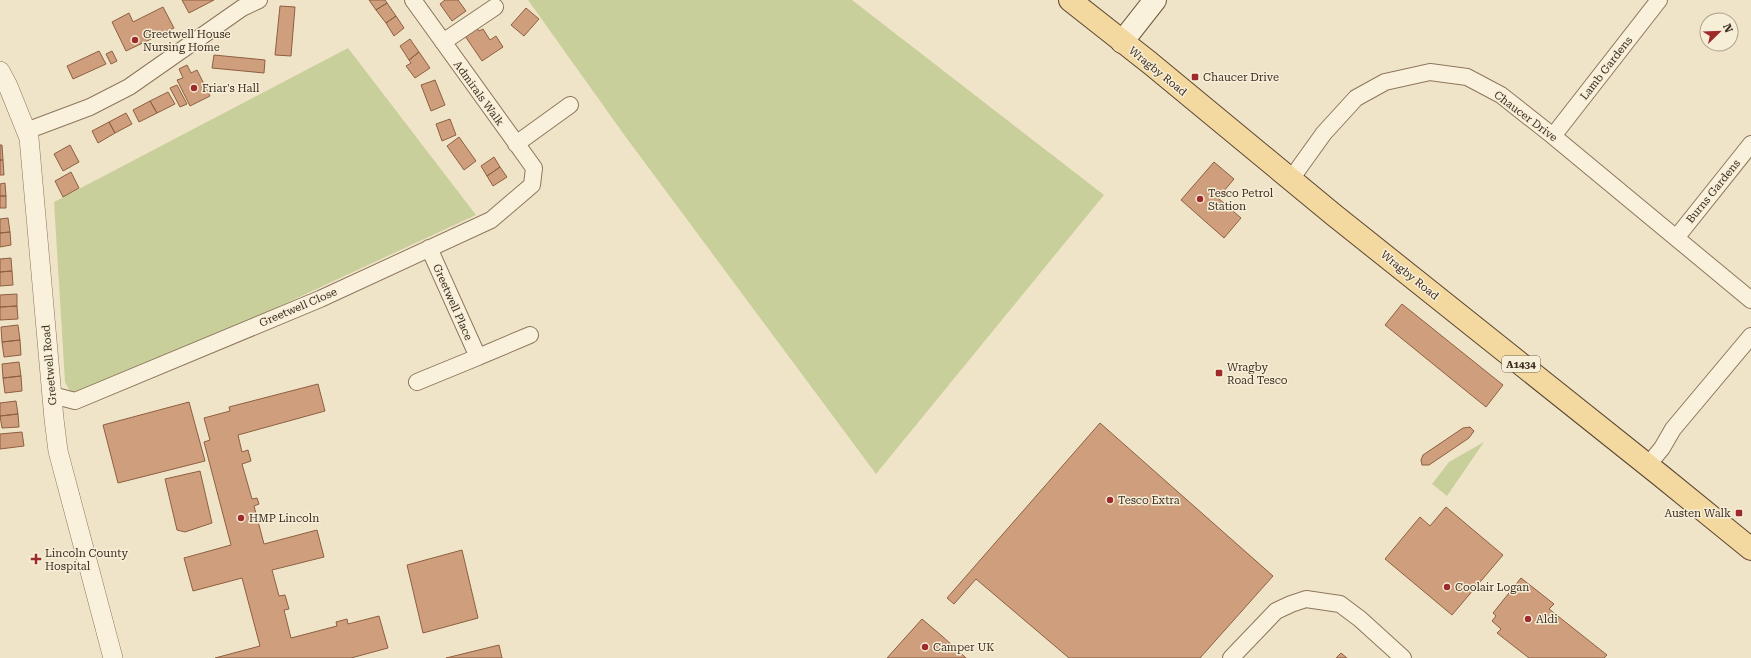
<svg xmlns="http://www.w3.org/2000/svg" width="1751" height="658" viewBox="0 0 1751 658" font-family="'Roboto Serif',serif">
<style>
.green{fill:#c9cf9b}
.building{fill:#cf9f7d;stroke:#8d5f41}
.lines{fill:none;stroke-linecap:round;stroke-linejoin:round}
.minor-casing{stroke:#8d765c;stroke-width:18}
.tertiary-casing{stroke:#8d765c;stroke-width:20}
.secondary-casing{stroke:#6f573f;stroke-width:24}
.primary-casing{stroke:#5b4430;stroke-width:24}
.minor{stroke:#faf1dc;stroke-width:16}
.tertiary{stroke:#faf1dc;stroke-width:19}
.secondary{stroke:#faf1dc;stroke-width:22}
.primary{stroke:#f3d9a0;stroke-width:22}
.poi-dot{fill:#9e2a2b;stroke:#f7eed8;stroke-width:1.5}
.labels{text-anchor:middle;stroke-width:3;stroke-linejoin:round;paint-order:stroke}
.shield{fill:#f7eed8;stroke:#756857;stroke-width:1}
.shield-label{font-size:10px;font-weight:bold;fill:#3d2e20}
.poi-label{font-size:11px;fill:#3d2e20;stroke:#f7eed8;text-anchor:start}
.street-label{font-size:11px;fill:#3d2e20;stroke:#f7eed8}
</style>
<rect width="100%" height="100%" fill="#f0e4c8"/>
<path class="green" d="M 528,0 L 852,0 L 1104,195 L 876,474 L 625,136 Z
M 348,48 L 476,215 L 75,401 L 65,382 L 54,202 Z
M 1484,442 L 1447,496 L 1432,484 L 1449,462 Z"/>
<path class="building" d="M 182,0 L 214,0 L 189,13 Z
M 369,0 L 385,0 L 387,3 L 376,10 Z
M 445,0 L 458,0 L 466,11 L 452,21 L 440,4 Z
M 387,3 L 396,16 L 386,23 L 376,10 Z
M 280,6 L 295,7 L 291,56 L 275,55 Z
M 163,7 L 174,28 L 126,51 L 112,22 L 129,13 L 133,22 Z
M 526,8 L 539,19 L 524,36 L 511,25 Z
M 396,16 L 404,28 L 394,36 L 386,23 Z
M 475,25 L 479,31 L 483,29 L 490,40 L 496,36 L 503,47 L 482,61 L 463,33 Z
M 410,39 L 419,52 L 409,60 L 400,46 Z
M 99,51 L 106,64 L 73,79 L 67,66 Z
M 112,51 L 117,61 L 111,64 L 106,54 Z
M 419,52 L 430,68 L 415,78 L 406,66 L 411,63 L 409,60 Z
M 214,55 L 265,60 L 264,73 L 212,68 Z
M 187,65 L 191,73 L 197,70 L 210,96 L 190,106 L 177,80 L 183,78 L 179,69 Z
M 435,80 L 445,105 L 431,111 L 421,85 Z
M 177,85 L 187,104 L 180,107 L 170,88 Z
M 168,92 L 175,104 L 157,113 L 150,101 Z
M 150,101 L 157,113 L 139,122 L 133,110 Z
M 126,113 L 132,124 L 115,133 L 109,122 Z
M 450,119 L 456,135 L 442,141 L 436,124 Z
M 109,122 L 115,133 L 98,143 L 92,131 Z
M 459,137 L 476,161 L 464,170 L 447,146 Z
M 0,145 L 2,145 L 3,160 L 0,160 Z
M 70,145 L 79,162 L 63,171 L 54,154 Z
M 494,157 L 500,167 L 487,176 L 481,166 Z
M 0,160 L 3,160 L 4,175 L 0,175 Z
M 1214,162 L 1234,179 L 1218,198 L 1241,218 L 1224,238 L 1181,200 Z
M 500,167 L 507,177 L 493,186 L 487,176 Z
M 71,172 L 79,188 L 63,197 L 55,181 Z
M 5,183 L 6,196 L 0,196 L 0,184 Z
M 0,196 L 6,196 L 6,208 L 0,208 Z
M 8,218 L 10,232 L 0,233 L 0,219 Z
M 10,232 L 11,245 L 0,247 L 0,233 Z
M 11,258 L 12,271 L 0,272 L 0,259 Z
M 12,271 L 13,285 L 0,286 L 0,272 Z
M 17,294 L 17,306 L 0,307 L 0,295 Z
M 1402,304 L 1503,385 L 1486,407 L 1385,325 Z
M 17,306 L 18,319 L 0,320 L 0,307 Z
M 18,325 L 20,340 L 2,342 L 1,327 Z
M 20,340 L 21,355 L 4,357 L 2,342 Z
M 19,362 L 21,376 L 3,378 L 2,364 Z
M 21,376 L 22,391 L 5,393 L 3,378 Z
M 318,384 L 325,411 L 238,435 L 242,452 L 248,450 L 251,461 L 242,464 L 252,499 L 257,498 L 259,504 L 254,506 L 264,544 L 317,530 L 324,557 L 272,570 L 279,596 L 285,595 L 289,609 L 284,610 L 291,638 L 337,626 L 336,622 L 347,619 L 348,624 L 379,616 L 388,648 L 351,658 L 215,658 L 260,646 L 242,578 L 193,591 L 184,558 L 231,545 L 204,442 L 210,440 L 204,418 L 230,411 L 229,407 Z
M 16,401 L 18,414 L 0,416 L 0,403 Z
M 189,402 L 205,461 L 118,483 L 103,425 Z
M 18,414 L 19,427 L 2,428 L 0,416 Z
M 1100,423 L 1273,576 L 1200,658 L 1069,658 L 976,579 L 954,604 L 947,598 Z
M 1470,427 L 1474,431 L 1469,438 L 1429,465 L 1422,465 L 1421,460 L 1423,455 L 1463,428 Z
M 22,432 L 24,446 L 0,449 L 0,434 Z
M 200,471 L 212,523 L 185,532 L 177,530 L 165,479 Z
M 1446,507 L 1503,555 L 1452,615 L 1385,559 L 1420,517 L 1430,526 Z
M 462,550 L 478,618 L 423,633 L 407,565 Z
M 1521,578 L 1554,604 L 1549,609 L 1607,655 L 1604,658 L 1529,658 L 1497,633 L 1501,629 L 1492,621 L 1496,616 L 1493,613 Z
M 922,619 L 942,636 L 966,658 L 887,658 Z
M 499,645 L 502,658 L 446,658 Z
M 1341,653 L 1347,658 L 1336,658 Z"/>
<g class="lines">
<g class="minor-casing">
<path id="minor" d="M 443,42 L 495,7
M 26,131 L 90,107 L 129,87 L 242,8 L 259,0
M 1553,136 L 1659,0
M 516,144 L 570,105
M 1291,179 L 1324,133 L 1356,98 L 1385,82 L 1430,72 L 1467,77 L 1501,95 L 1553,136 L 1751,300
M 1676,238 L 1751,144
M 429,248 L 478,357 L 530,335
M 417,382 L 478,357
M 52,395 L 75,401 L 320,299 L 491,220 L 532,185 L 534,168 L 413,0
M 1648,465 L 1662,448 L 1673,429 L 1751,336
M 1231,658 L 1276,611 L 1291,604 L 1306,599 L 1340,604 L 1360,619 L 1403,658"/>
</g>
<g class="tertiary-casing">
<path id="tertiary" d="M 0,71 L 8,86 L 29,138 L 54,419 L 58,451 L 113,658"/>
</g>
<g class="secondary-casing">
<path id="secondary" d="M 1122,42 L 1155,0"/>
</g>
<g class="primary-casing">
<path id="primary" d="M 1070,0 L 1150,63 L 1334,215 L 1660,475 L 1751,549"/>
</g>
<use href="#minor" class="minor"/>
<use href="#tertiary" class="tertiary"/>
<use href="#secondary" class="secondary"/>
<use href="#primary" class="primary"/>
</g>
<g class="poi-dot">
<circle cx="135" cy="40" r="4"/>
<rect x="1191" y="73" width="8" height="8" rx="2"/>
<circle cx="194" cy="88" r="4"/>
<circle cx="1200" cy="199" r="4"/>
<rect x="1215" y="369" width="8" height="8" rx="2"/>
<circle cx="1110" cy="500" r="4"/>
<rect x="1735" y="509" width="8" height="8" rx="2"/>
<circle cx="241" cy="518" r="4"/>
<path d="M34 553h4v4h4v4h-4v4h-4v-4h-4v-4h4z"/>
<circle cx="1447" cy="587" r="4"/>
<circle cx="1528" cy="619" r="4"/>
<circle cx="925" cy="647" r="4"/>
</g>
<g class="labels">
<rect class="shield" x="1502" y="356" width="38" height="16" rx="3"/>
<g class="shield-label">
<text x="1521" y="368">A1434</text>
</g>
<g class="poi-label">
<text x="143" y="38">Greetwell House<tspan x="143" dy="13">Nursing Home</tspan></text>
<text x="1203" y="81">Chaucer Drive</text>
<text x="202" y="92">Friar's Hall</text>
<text x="1208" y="197">Tesco Petrol<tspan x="1208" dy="13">Station</tspan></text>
<text x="1227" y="371">Wragby<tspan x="1227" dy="13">Road Tesco</tspan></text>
<text x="1118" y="504">Tesco Extra</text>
<text x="1731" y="517" text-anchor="end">Austen Walk</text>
<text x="249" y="522">HMP Lincoln</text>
<text x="45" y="557">Lincoln County<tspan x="45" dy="13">Hospital</tspan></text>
<text x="1455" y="591">Coolair Logan</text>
<text x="1536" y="623">Aldi</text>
<text x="933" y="651">Camper UK</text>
</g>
<g class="street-label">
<text transform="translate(1606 68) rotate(-52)" y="4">Lamb Gardens</text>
<text transform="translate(1158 71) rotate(39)" y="4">Wragby Road</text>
<text transform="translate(479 93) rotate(54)" y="4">Admirals Walk</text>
<text transform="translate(1526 116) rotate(37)" y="4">Chaucer Drive</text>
<text transform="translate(1713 191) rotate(-51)" y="4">Burns Gardens</text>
<text transform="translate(1410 275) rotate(39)" y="4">Wragby Road</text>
<text transform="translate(453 302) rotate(66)" y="4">Greetwell Place</text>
<text transform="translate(298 307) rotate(-23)" y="4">Greetwell Close</text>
<text transform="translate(49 365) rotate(-95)" y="4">Greetwell Road</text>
</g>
</g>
<g transform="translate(1719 32) rotate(67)"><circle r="19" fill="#f7eed8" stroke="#ada18e"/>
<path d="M0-3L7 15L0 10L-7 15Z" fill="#9e2a2b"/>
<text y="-6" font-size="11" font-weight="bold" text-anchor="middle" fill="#3d2e20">N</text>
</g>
</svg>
